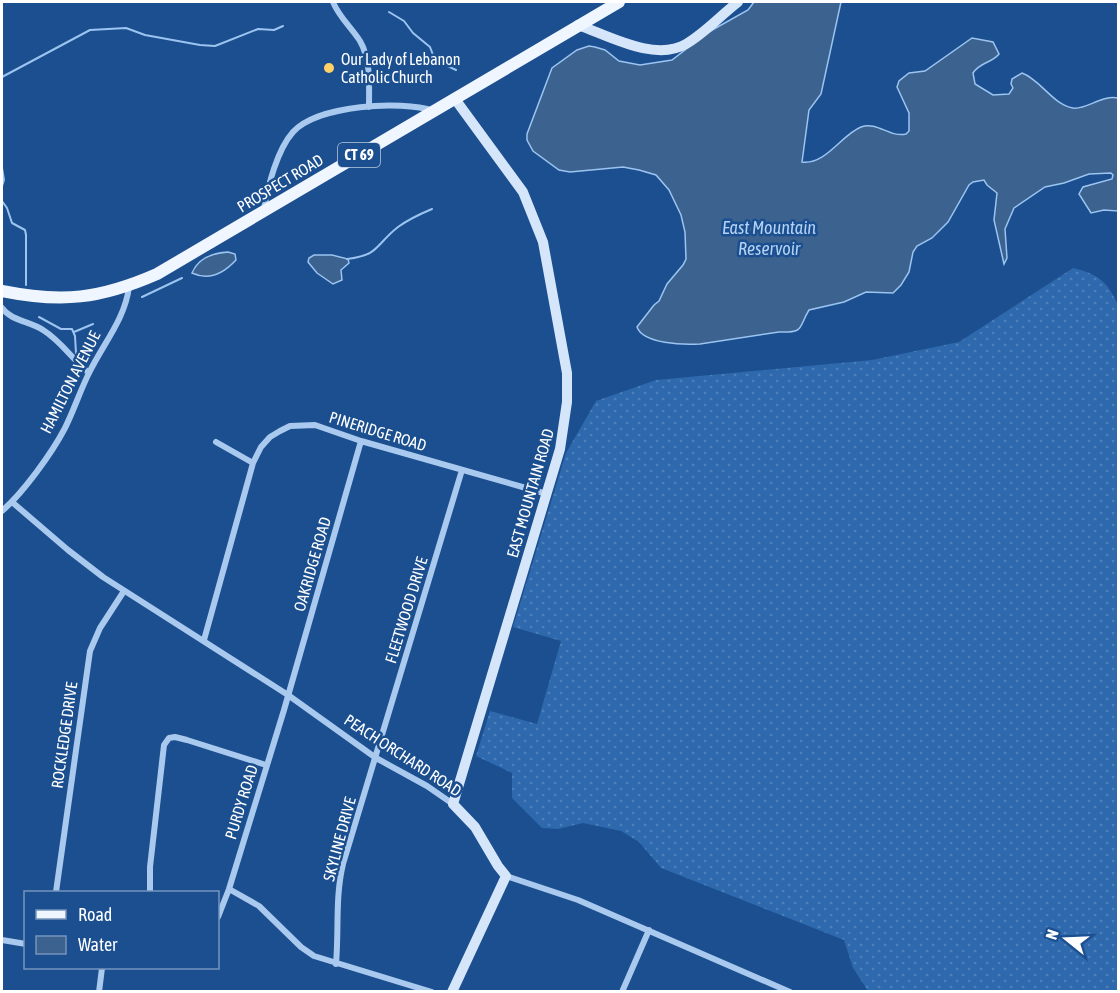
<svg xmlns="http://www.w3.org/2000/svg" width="1120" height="993" viewBox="0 0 1120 993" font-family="'Asap Condensed',sans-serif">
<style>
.grass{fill:url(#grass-dots)}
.water{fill:#3c6290;stroke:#9cc4f0;stroke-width:1.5}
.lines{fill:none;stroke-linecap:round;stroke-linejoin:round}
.stream{stroke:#9cc4f0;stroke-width:2}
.street{stroke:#a9c9ee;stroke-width:6}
.secondary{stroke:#d6e6fa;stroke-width:10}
.primary{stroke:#f0f6ff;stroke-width:12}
.poi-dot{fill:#ffd166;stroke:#1b4f8f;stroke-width:2}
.labels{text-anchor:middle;stroke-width:5;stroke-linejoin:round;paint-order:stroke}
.shield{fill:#1b4f8f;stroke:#bbcadd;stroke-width:1.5}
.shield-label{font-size:15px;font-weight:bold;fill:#fff}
.poi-label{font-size:16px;fill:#fff;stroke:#1b4f8f;text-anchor:start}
.street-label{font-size:16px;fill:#fff;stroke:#1b4f8f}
.water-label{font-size:18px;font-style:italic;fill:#b5d3f5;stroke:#1b4f8f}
</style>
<defs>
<pattern id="grass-dots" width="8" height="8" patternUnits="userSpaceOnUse" patternTransform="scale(1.5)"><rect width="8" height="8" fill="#2e69ad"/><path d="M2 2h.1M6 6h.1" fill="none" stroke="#4d80b9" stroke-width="1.8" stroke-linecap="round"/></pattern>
</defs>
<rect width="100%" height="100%" fill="#1b4f8f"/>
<path class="grass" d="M 1073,268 C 1098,274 1108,282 1118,305 L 1118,991 L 868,991 L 853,968 L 844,940 L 661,868 L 639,842 L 621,831 L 583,823 L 558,829 L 542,828 L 512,798 L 512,773 L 476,756 L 490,711 L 537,724 L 561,641 L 513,627 L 566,453 L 596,401 L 656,380 L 872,360 L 959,342 Z"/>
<path class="water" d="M 754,2 L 841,2 L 821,94 L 809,110 L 802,162 C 826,165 841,135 861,127 C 877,121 890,138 906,134 L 909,131 L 909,113 L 897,87 L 899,81 L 909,73 L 925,71 L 972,38 L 993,42 L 999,54 C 992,63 980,62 973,73 L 975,84 L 993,95 L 1009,94 L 1013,88 L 1011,84 L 1012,79 L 1022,73 C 1041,80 1052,104 1073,108 C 1086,110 1101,95 1118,98 L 1118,211 L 1104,210 L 1091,213 L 1079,194 L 1083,187 L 1112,179 L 1113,175 L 1111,173 L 1089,174 L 1064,183 L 1045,187 L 1014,208 L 1005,229 L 1007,258 L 1004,264 L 994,220 L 997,193 L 987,185 L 984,180 L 973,182 L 969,185 L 948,222 L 932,238 L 917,246 L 913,252 L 909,272 L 901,285 L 893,293 L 866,292 L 844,302 L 809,310 C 798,328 805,333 779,332 L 700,344 C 684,345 643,344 637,327 L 654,305 L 659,301 L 667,284 L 683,265 L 686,259 L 685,232 L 681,215 L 669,190 L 656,175 L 639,170 L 623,167 L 570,172 L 559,170 L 533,151 L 527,140 L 527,134 L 552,68 L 577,50 L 589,46 L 595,47 L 605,50 L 619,61 L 640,65 L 672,60 L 707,33 L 748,10 Z
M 228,252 L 235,254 L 236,260 C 224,273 209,281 192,273 C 198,258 213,253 228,252 Z
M 314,255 L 332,255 L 348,259 L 349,263 L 341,270 L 342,280 L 333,284 L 317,273 L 308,262 L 309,258 Z"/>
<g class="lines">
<path class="stream" d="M 389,12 L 404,21 L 413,33 L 430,47 L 435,60 L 456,70
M 2,77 L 90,30 L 126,28 L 145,35 L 200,45 L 215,46 L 258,29 L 274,30 L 283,26
M 2,142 L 2,145
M 2,168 L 4,180 L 2,186
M 2,201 L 7,208 L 12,223 L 25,230 L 26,235 L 26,285
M 347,259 C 380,255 375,245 398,227 C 409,219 420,214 432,209
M 142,297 L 182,278
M 39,317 L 61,329 L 72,329 L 75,336 L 76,353
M 74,332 L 93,324"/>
<path class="street" d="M 333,2 C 339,17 351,27 360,41 C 371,60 369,85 369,107
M 264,209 C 268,186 277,150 293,132 C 318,105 400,100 434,111
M 2,308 C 11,321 30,321 43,330 C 61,341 73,360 89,373
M 216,442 L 253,463
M 12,502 L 68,550 L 103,577 L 288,695 L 376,758 L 427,786 L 453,804
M 2,511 C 23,493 52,453 65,428 C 74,410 80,391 89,373 C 103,344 125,319 129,287
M 204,640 L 253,463 L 261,447 L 270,437 L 280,431 L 290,426 L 315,425 L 361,441 L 547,494
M 506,876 L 578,900 L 790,992
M 229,889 L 259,906 L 301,947 L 314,956 L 432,992
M 56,892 L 90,651 L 100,628 L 124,591
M 150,892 L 150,867 L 164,745 L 169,738 L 175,737 L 187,740 L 266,765
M 218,917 L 229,889 L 284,710 L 361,441
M 2,940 L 26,944
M 336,964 C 339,930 335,897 343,864 L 462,470
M 99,992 L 102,968
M 622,992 L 649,930"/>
<path class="secondary" d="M 578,25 C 609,36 655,62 686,44 C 705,33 721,15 738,2
M 452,992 L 506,876 L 498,866 L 475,827 L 453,804 L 560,449 L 567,402 L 567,373 L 543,242 L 523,192 L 455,99"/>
<path class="primary" d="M 2,291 C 62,303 100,299 157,274 L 619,2"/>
</g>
<circle class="poi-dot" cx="329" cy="68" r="6"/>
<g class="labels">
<rect class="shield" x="338" y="143" width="42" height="24" rx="4.5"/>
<g class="shield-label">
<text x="359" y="160">CT 69</text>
</g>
<g class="poi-label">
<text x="341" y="65">Our Lady of Lebanon<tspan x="341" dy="18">Catholic Church</tspan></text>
</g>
<g class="street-label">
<text transform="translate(280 183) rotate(-31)" y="6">PROSPECT ROAD</text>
<text transform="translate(70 382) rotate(-63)" y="6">HAMILTON AVENUE</text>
<text transform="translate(378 431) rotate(17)" y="6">PINERIDGE ROAD</text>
<text transform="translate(530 493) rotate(-74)" y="6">EAST MOUNTAIN ROAD</text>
<text transform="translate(312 564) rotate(-74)" y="6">OAKRIDGE ROAD</text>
<text transform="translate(406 610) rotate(-73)" y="6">FLEETWOOD DRIVE</text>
<text transform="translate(64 735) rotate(-82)" y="6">ROCKLEDGE DRIVE</text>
<text transform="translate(403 755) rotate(33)" y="6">PEACH ORCHARD ROAD</text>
<text transform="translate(241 802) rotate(-73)" y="6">PURDY ROAD</text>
<text transform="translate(339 839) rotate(-75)" y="6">SKYLINE DRIVE</text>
</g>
<g class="water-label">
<text x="769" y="234">East Mountain<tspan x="769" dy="21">Reservoir</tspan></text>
</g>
</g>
<rect width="1120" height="993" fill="none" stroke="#ffffff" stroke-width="6"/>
<rect x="24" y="891" width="195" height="78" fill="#1b4f8f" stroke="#7695bc" stroke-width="1.5"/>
<rect x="36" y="910" width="30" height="9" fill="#f0f6ff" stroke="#7695bc" stroke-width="1.5"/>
<text x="78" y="921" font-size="18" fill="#ffffff">Road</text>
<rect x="36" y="936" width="30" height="18" fill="#3c6290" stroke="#7695bc" stroke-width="1.5"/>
<text x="78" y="951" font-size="18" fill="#ffffff">Water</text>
<g transform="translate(1066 939) rotate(288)" stroke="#1b4f8f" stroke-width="4.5" paint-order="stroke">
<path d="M0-4.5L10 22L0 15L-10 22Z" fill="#ffffff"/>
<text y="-9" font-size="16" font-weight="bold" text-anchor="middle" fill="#ffffff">N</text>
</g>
</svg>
